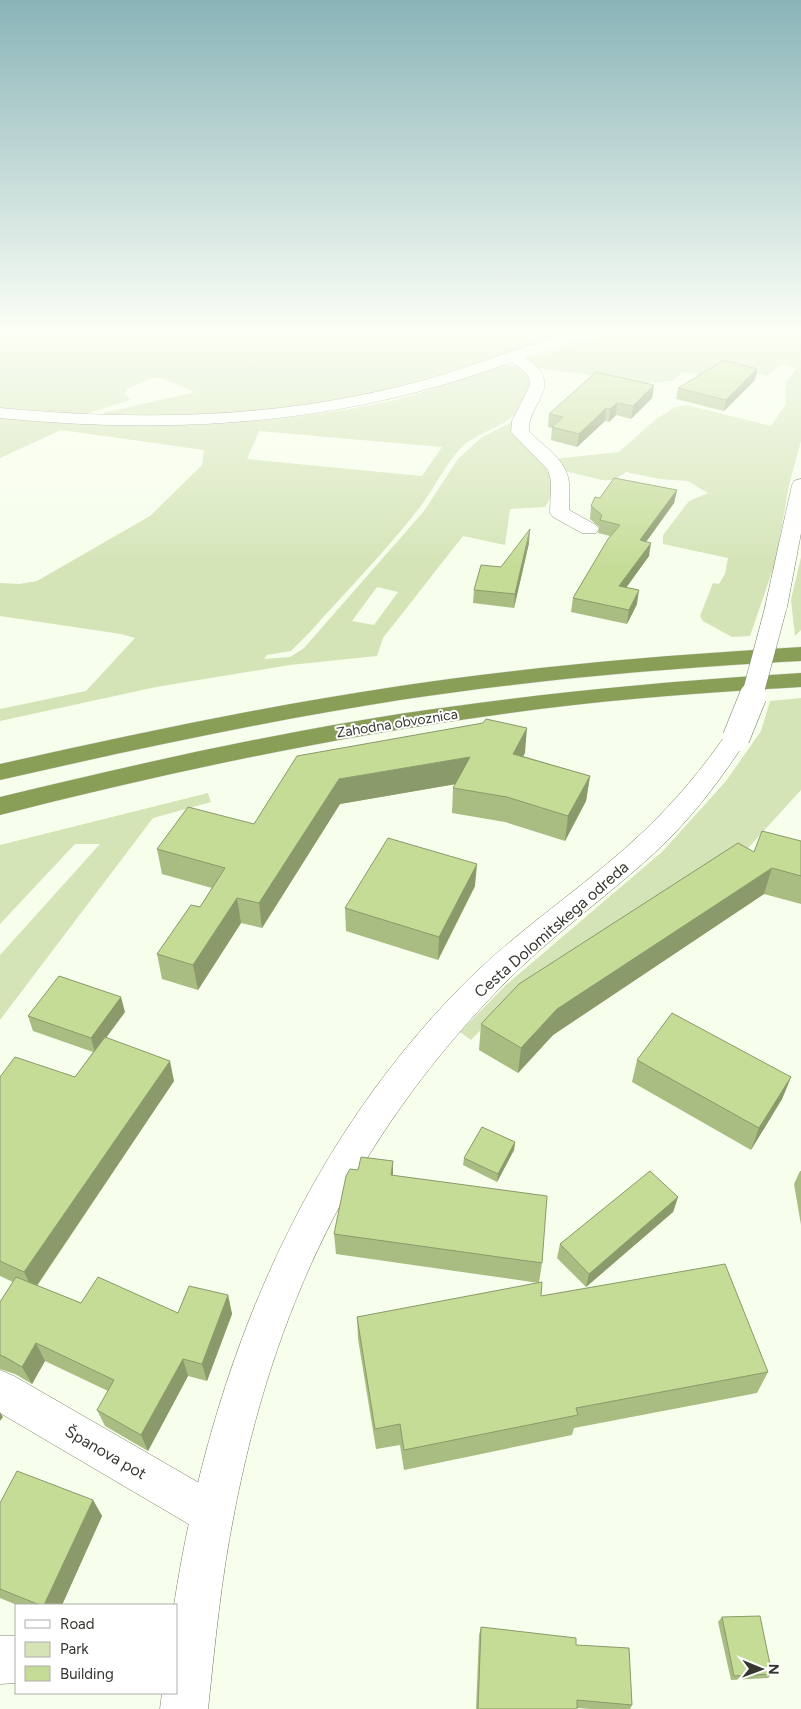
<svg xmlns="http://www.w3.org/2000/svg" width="801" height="1709" viewBox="0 0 801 1709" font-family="Figtree,sans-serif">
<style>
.green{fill:#d4e4b6;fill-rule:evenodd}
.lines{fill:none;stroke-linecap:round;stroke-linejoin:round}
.minor-casing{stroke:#79806a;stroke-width:1}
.tertiary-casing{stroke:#79806a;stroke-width:1}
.motorway-casing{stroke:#e3e3e2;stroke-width:1}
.minor{fill:#fff;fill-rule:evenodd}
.tertiary{fill:#fff;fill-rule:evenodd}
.motorway{fill:#899f58;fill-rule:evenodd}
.tertiary-bridge-far1-casing{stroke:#79806a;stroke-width:22;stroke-linecap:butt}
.tertiary-bridge-casing{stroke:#79806a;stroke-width:28;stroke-linecap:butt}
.tertiary-bridge-far1{stroke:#fff;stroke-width:21}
.tertiary-bridge{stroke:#fff;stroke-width:27}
.wall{fill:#a9bd82}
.shaded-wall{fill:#8a9a6a}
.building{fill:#c5dc97;stroke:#8a9a6a}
.labels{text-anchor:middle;stroke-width:4;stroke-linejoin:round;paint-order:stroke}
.street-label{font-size:14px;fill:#35382f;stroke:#fff}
.near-street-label{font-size:16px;fill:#35382f;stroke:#fff}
</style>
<rect width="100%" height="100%" fill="#f7feeb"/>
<path class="green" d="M 0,330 L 581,330 C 495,356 412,387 323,403 C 250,416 175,415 101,417 L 103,413 L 195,392 L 161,378 L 151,378 L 127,389 L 125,394 L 130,400 L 79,416 L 0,408 Z
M 619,330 L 801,330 L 801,441 L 789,485 L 776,560 L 750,636 L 732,637 L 703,621 L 700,616 L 713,583 L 719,584 L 725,574 L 728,558 L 663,544 L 663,535 L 689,501 L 708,493 L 688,481 L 660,479 L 626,472 L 614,480 L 602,480 L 565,471 L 554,459 L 619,452 L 656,419 L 675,407 L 687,405 L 771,426 L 786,404 L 785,391 L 787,381 L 797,368 L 781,364 L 768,376 L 730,367 L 712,368 L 700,375 L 682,372 L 673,381 L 647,383 L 537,368 L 529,361 L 530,358 Z
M 510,365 C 536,364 532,390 522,406 C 507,428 477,431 460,449 C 445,465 436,485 423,503 C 389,548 348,589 310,632 L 291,651 L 267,655 L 264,659 L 290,657 L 304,648 L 424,511 L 458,459 L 482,437 L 512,422 C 529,444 566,478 545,507 L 510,509 L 505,545 L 463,536 L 383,638 L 377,656 L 290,665 L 156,687 L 0,721 L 0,709 L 86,691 L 135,638 L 121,634 L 0,616 L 0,583 L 19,584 L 37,581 L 150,516 L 202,465 L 204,450 L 61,430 L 0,458 L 0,418 C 129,432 258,428 386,402 C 428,393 468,375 510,365 ZM 259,431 L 442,447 L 422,476 L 247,459 ZM 377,587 L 398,592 L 374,625 L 352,621 Z
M 801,557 L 801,630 L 795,636 L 791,600 Z
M 801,698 L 801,790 L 748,848 L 691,878 L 511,999 L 471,1040 L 460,1032 L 507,984 L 663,851 L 726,781 L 761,731 L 770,701 Z
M 208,793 L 211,802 L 153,818 L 0,1020 L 0,955 L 100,844 L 75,844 L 0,924 L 0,845 Z"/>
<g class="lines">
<g class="minor-casing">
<path id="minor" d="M 513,352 C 521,354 531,360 537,367 C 558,391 528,404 529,431 C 543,447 567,459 569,483 C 570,492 569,501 569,510 L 596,525 L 599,529 L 596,533 L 582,533 L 553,517 L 550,513 L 551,481 L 548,470 L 511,432 L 512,421 L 530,385 L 529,377 L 524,371 L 505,357 Z
M 0,1370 L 14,1376 L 227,1499 L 234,1514 L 227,1529 L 212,1536 L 197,1529 L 0,1413 Z
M 0,1636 L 16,1636 L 16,1683 L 0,1684 Z"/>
</g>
<g class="tertiary-casing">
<path id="tertiary" d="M 582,330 L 606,330 L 604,333 C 541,350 480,376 417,392 C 280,428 140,432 0,418 L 0,408 C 137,421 275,419 409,384 C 468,369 524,345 582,330 Z
M 801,479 L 801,533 L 787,607 L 784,612 L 776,613 L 768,612 L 765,607 L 792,485 L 794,481 Z
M 736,730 L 745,733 L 748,738 C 722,777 696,813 662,846 C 609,896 547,938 497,991 C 353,1141 273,1310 234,1514 C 221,1579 215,1644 208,1709 L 160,1709 L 162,1693 L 176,1693 L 176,1605 L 174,1605 C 210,1369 302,1140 477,971 C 530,921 592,881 645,830 C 676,800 703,768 727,733 Z"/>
</g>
<g class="motorway-casing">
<path id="motorway" d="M 801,647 L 801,661 C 667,668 533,680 400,700 C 265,721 132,750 0,780 L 0,764 C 133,734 265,706 400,686 C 533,666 667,655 801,647 Z
M 801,673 L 801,687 C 699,693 597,700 496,715 C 329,738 164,773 0,815 L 0,797 C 132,765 265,735 399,714 C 533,694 666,681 801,673 Z"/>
</g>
<use href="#minor" class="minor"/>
<use href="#tertiary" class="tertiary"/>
<use href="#motorway" class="motorway"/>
<g class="tertiary-bridge-far1-casing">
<path id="tertiary-bridge-far1" d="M 752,697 L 776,607"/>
</g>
<g class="tertiary-bridge-casing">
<path id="tertiary-bridge" d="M 736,738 L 753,696"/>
</g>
<use href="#tertiary-bridge-far1" class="tertiary-bridge-far1"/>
<use href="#tertiary-bridge" class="tertiary-bridge"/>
</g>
<path class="wall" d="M 757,369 L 755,380 L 724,411 L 676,399 L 678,388 Z
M 654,385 L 652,398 L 631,419 L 616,415 L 609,422 L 605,421 L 577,447 L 551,440 L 552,428 L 548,427 L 549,414 Z
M 677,490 L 674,503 L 646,542 L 649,556 L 626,588 L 637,604 L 627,624 L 571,612 L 573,598 L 610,536 L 598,533 L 599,527 L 590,519 L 591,506 L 600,498 Z
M 529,543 L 514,608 L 473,603 L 474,590 Z
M 525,753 L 523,756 L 590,776 L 586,801 L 565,841 L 505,822 L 452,813 L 453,788 L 455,784 L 340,804 L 262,928 L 241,923 L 198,990 L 162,979 L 157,954 L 200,907 L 212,888 L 162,874 L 157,849 Z
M 801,841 L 801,904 L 764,894 L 553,1035 L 518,1073 L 479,1050 L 481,1024 L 754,852 Z
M 475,886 L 438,960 L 346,931 L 345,908 Z
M 125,1012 L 106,1037 L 174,1081 L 37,1286 L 81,1303 L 178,1313 L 228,1295 L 232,1314 L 207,1381 L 188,1376 L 148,1451 L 105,1426 L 97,1410 L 108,1391 L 45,1361 L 32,1384 L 15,1374 L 0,1369 L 0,1302 L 13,1282 L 0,1276 L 0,1077 L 75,1077 L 93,1052 L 33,1031 L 28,1016 Z
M 637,1060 L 791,1077 L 782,1099 L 751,1150 L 632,1082 Z
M 515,1142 L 514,1150 L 497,1182 L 463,1165 L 464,1158 Z
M 800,1171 L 801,1171 L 801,1225 L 794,1184 Z
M 393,1175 L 542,1263 L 539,1283 L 336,1254 L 334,1234 Z
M 678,1197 L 673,1212 L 586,1287 L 557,1258 L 560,1244 Z
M 541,1296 L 768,1372 L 757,1393 L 574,1428 L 572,1435 L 404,1470 L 400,1445 L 376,1449 L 358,1339 L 357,1317 Z
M 93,1500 L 102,1516 L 62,1605 L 17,1605 L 0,1598 L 0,1503 Z
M 722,1617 L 772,1674 L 768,1678 L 731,1680 L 718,1622 Z
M 481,1627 L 576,1645 L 632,1705 L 630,1709 L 591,1709 L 577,1708 L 577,1709 L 476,1709 L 479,1635 Z"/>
<path class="shaded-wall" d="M 757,369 L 755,380 L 724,411 L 726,400 Z
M 654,385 L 652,398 L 631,419 L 633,406 Z
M 617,403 L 616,415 L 609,422 L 610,409 Z
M 606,408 L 605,421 L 577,447 L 579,434 Z
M 677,490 L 674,503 L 638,553 L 640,540 Z
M 530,529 L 529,543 L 514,608 L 515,594 Z
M 651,543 L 649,556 L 617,600 L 619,586 Z
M 639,590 L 637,604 L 627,624 L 629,610 Z
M 527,728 L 525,753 L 511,778 L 513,754 Z
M 470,757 L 468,782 L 340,804 L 262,928 L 259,903 L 339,779 Z
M 590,776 L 586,801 L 565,841 L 568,816 Z
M 477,864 L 475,886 L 438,960 L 439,937 Z
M 772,868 L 764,894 L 553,1035 L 518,1073 L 521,1048 L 557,1009 Z
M 237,898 L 241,923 L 198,990 L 193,965 Z
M 121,997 L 125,1012 L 95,1053 L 91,1038 Z
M 170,1061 L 174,1081 L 33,1291 L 24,1272 Z
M 791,1077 L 782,1099 L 751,1150 L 759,1128 Z
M 515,1142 L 514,1150 L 497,1182 L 498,1174 Z
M 393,1161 L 393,1182 L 391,1175 Z
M 678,1197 L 673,1212 L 586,1287 L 589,1274 Z
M 228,1295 L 232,1314 L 207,1381 L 202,1364 Z
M 36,1343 L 45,1361 L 32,1384 L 22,1367 Z
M 183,1359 L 188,1376 L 148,1451 L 141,1435 Z
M 0,1412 L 3,1417 L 0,1421 Z
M 93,1500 L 102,1516 L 62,1605 L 44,1605 Z"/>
<path class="building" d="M 724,360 L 757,369 L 726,400 L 678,388 Z
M 596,372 L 654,385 L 633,406 L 617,403 L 610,409 L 606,408 L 579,434 L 552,427 L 563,417 L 549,414 Z
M 614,478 L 677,490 L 640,540 L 651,543 L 619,586 L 639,590 L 629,610 L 573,598 L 608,539 L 620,525 L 600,520 L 602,515 L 591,506 L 595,497 L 600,498 Z
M 530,529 L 515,594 L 474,590 L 481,565 L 501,567 Z
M 486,719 L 527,728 L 513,754 L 590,776 L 568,816 L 507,797 L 453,788 L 470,757 L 339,779 L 259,903 L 237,898 L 193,965 L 157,954 L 191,905 L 200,907 L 225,868 L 157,849 L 188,807 L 254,824 L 297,756 L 483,723 Z
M 762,831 L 801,841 L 801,876 L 772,868 L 557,1009 L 521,1048 L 481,1024 L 519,984 L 738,843 L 754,852 Z
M 388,838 L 477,864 L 439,937 L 345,908 Z
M 59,976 L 121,997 L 91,1038 L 28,1016 Z
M 672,1013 L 791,1077 L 759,1128 L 637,1060 Z
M 105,1037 L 170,1061 L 24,1272 L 0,1261 L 0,1077 L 15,1057 L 75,1077 Z
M 482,1127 L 515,1142 L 498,1174 L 464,1158 Z
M 361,1157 L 393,1161 L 391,1175 L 547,1196 L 542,1263 L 334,1234 L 346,1176 L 350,1169 L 358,1170 Z
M 650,1171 L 678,1197 L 589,1274 L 560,1244 Z
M 725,1264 L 768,1372 L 576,1408 L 578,1415 L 404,1450 L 400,1424 L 375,1429 L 357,1317 L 542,1282 L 541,1296 Z
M 16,1277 L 81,1303 L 98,1277 L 178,1313 L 189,1286 L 228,1295 L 202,1364 L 183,1359 L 141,1435 L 97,1410 L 114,1380 L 36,1343 L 22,1367 L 5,1357 L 0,1355 L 0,1302 Z
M 17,1471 L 93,1500 L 44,1605 L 40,1605 L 0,1589 L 0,1503 Z
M 760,1616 L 772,1674 L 734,1676 L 722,1617 Z
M 481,1627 L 576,1638 L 576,1645 L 629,1648 L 632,1705 L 577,1700 L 577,1709 L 478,1709 Z"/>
<linearGradient id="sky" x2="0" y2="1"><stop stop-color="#8ab4b8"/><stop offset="0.58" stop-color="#fbfff6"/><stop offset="1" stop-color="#fbfff6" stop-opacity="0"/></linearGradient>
<rect width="801" height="569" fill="url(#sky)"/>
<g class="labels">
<g class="street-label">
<text transform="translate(397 723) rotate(-9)" y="5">Zahodna obvoznica</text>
</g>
<g class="near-street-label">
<text transform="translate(551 929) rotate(-41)" y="6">Cesta Dolomitskega odreda</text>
<text transform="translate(106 1452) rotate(30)" y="6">Španova pot</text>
</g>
</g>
<rect x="15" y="1604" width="162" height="90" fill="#ffffff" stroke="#aeafac"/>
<rect x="25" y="1620" width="25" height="8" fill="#ffffff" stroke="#aeafac"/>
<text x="60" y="1629" font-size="15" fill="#35382f">Road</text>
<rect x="25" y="1642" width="25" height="15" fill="#d4e4b6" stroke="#aeafac"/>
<text x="60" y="1654" font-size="15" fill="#35382f">Park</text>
<rect x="25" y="1666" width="25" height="15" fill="#c5dc97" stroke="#aeafac"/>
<text x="60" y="1679" font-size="15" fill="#35382f">Building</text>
<g transform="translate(761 1669) rotate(91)" stroke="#ffffff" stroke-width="4" paint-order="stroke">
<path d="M0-4L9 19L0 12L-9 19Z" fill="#35382f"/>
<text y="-8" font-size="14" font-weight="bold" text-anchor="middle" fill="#35382f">N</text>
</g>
</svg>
